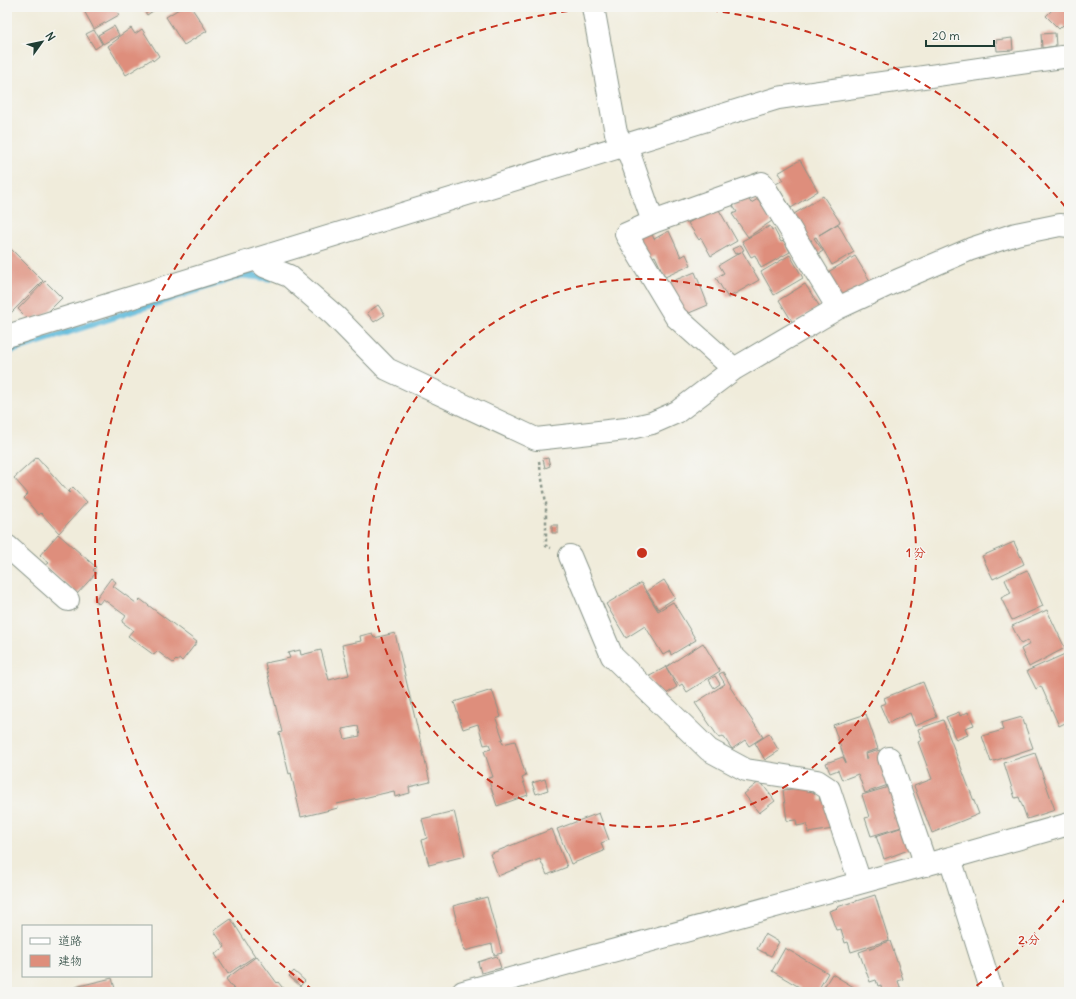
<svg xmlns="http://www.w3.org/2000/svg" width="1076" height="999" viewBox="0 0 1076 999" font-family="Delius,'Klee One',sans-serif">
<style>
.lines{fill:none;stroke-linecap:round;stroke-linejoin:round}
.stream{stroke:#5cb9da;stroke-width:7}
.building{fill:#de8e7b;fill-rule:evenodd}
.minor-casing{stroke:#889488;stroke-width:24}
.path{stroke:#889488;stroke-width:2.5;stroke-dasharray:3 3;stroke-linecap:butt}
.minor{stroke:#fff;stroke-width:22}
.ring{fill:none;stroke:#c8321e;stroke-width:2;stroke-dasharray:7 5}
.centre{fill:#c8321e;stroke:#f6f6f2;stroke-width:2}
.ring-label{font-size:12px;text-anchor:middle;font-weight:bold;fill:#c8321e;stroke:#f6f6f2;stroke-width:3;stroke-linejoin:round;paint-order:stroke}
</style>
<rect width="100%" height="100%" fill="#f6f6f2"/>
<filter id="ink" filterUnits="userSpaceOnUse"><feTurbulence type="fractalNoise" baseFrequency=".025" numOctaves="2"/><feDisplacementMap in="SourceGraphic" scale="8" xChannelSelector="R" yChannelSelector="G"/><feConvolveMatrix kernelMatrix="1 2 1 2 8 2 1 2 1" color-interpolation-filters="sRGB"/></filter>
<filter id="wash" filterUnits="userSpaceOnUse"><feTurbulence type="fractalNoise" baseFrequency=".012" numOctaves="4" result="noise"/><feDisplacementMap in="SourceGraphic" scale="16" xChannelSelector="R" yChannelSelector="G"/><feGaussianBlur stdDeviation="0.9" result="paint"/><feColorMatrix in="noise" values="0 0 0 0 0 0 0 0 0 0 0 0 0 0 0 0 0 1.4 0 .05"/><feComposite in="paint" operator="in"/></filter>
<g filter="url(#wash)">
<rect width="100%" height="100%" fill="#f0ecdb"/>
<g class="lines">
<path class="stream" d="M 7,352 L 242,275 L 270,278"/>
</g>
<g id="blocks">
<path class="building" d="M 82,7 L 114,7 L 119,15 L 94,29 Z
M 146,7 L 159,7 L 147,15 L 143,9 Z
M 182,7 L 191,7 L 207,31 L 184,45 L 166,17 Z
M 1050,7 L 1069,7 L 1069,31 L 1063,25 L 1059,29 L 1046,16 L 1052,10 Z
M 114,26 L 119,35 L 103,44 L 98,35 Z
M 131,28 L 135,34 L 142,29 L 159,56 L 153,61 L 152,59 L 126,75 L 108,46 L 119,38 L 118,37 Z
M 94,30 L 102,44 L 95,49 L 86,34 Z
M 1055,33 L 1056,46 L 1042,48 L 1041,34 Z
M 1012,38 L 1013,50 L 997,51 L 996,40 Z
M 800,160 L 818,191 L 791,208 L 776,184 L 783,180 L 778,173 Z
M 747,196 L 751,203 L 758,199 L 772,221 L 748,237 L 732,214 L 737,212 L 733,206 Z
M 823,196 L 840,222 L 819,235 L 838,224 L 854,252 L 832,265 L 816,237 L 814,238 L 823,251 L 815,256 L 807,243 L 812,240 L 808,242 L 795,223 L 798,221 L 794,214 Z
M 719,210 L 737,241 L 711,256 L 701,238 L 699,240 L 688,223 L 709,211 L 711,214 Z
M 770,226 L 772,230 L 774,229 L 781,242 L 784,241 L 790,252 L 761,268 L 755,255 L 751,257 L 742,241 Z
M 650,230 L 654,239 L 669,231 L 681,257 L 686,254 L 691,265 L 665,277 L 655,256 L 645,260 L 635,237 Z
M 7,245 L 43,281 L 11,313 L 7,309 Z
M 741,245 L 744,250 L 742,251 L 759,280 L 728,298 L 716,278 L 724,273 L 719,265 L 741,252 L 735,254 L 732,249 Z
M 790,255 L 803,278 L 774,295 L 761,272 Z
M 855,256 L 870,281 L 839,301 L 828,272 Z
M 695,272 L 708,305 L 682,316 L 668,283 Z
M 45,281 L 62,298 L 42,318 L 39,315 L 31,322 L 18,309 Z
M 805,284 L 820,307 L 793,323 L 779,300 Z
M 378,305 L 385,315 L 374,322 L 367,313 Z
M 37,457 L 69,493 L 70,492 L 69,491 L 73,487 L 87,502 L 59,533 L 41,513 L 39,515 L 24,498 L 28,494 L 14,478 Z
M 548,458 L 550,466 L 545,468 L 543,459 Z
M 552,525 L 558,525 L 558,533 L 552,533 Z
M 58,534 L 96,567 L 93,570 L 96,573 L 77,594 L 46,565 L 49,563 L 40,555 Z
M 1014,542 L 1024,564 L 993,579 L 982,556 Z
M 1027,570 L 1043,606 L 1012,620 L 1001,598 L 1011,593 L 1005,580 Z
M 111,578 L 116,582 L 113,586 L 136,603 L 140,599 L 197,642 L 182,661 L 180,659 L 177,661 L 176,660 L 173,663 L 157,651 L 154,655 L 128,636 L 133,630 L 122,622 L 126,616 L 103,599 L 99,604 L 95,600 Z
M 664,580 L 675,598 L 658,609 L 647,591 Z
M 641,583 L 658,611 L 673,602 L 696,640 L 671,655 L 670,651 L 663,655 L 645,626 L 626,638 L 606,604 Z
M 1047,610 L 1065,648 L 1029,667 L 1021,649 L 1030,644 L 1028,640 L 1021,644 L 1012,626 Z
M 372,633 L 374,638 L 395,633 L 430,782 L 409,787 L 410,793 L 395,797 L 394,791 L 337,804 L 338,808 L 301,817 L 291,773 L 289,774 L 279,733 L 282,732 L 265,663 L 290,658 L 288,653 L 300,650 L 301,655 L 321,650 L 329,680 L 349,675 L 342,645 L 361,641 L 360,636 ZM 358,726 L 360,736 L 345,739 L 342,729 Z
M 703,643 L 720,671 L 687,692 L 682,684 L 679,686 L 666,667 Z
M 1067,653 L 1069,658 L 1069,721 L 1059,726 L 1041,686 L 1036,689 L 1027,671 Z
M 666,667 L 677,687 L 660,698 L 648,677 Z
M 723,672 L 731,686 L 730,687 L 763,737 L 749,746 L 745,740 L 732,749 L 723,736 L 719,738 L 695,703 L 725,684 L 719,674 Z
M 715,676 L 720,684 L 714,688 L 709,680 Z
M 923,682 L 937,717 L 915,726 L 910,713 L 888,723 L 880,705 L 886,703 L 884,698 Z
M 492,690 L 501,717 L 496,719 L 503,739 L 501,740 L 503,744 L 515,741 L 526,776 L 522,778 L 528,795 L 497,806 L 488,778 L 493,777 L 484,751 L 491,749 L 489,744 L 484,745 L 478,724 L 463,729 L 454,702 Z
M 959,712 L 960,716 L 968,712 L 974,725 L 965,728 L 968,735 L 956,740 L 946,717 Z
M 866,714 L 878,749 L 865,753 L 866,759 L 868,758 L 866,754 L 880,750 L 891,784 L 865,793 L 858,774 L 842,780 L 838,770 L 830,773 L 826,763 L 843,757 L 846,763 L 833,725 Z
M 1022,717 L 1033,748 L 991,762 L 982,736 L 1003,730 L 1001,723 Z
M 943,720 L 979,814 L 932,833 L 914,786 L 932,779 L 918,742 L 922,740 L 918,729 Z
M 769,734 L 779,751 L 765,760 L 755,743 Z
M 1035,753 L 1055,810 L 1027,819 L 1019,797 L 1015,798 L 1004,763 Z
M 545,779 L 548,790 L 536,794 L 532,783 Z
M 760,781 L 775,801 L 759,813 L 744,794 Z
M 818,786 L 820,801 L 827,800 L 833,829 L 808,833 L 807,824 L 797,826 L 796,820 L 787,821 L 783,790 Z
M 892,786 L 905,826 L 871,836 L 865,818 L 869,817 L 862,795 Z
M 454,811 L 465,856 L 429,865 L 422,840 L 427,838 L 422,819 Z
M 599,813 L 609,840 L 601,843 L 604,851 L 571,864 L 557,829 Z
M 903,827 L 911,849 L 884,859 L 876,836 Z
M 552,829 L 567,867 L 547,875 L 540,859 L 498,876 L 490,854 Z
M 875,895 L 889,940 L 851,952 L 848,942 L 845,943 L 841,929 L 836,930 L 829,911 L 838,908 L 837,907 Z
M 487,897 L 502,953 L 494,955 L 492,944 L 464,951 L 453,906 Z
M 231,919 L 255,956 L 228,974 L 215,954 L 225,947 L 214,931 Z
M 765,934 L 779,942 L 771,956 L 757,949 Z
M 890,941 L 903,979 L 898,981 L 902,992 L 882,992 L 881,985 L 878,986 L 876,980 L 870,982 L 859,952 Z
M 785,948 L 828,973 L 817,992 L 799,992 L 801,988 L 772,971 Z
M 257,956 L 277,983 L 278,982 L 286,992 L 236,992 L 226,979 Z
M 497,956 L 501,968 L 481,973 L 478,962 Z
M 294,971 L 305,981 L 300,986 L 289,976 Z
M 832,974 L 862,992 L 821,992 Z
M 112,978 L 116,992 L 77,992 L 75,987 Z"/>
</g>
</g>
<g filter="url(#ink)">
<use href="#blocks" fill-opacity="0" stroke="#889488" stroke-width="1"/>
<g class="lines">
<g class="minor-casing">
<path id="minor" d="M 593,7 L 616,133 L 630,156 L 653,222
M 259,258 L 264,266 L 289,276 L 335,316 L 387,369 L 536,439 L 626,429 L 652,423 L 677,412 L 734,369 L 838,308 L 894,282 L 971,249 L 1016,234 L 1060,225 L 1069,226
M 7,336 L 778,98 L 1069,56
M 734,369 L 676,317 L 626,234 L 653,222 L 762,183 L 838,308
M 7,546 L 68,600
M 570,556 L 612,656 L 709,750 L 746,770 L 817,781 L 829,789 L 860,882
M 889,758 L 926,865
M 950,858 L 992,992
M 463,992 L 950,858 L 1069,824"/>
</g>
<path class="path" d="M 539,461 L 546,503 L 546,546 L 551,548"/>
<use href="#minor" class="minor"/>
</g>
</g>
<g class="ring">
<circle cx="642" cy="553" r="274"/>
<path d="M1067 897A547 547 0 0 1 971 990M313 990A547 547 0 0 1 609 7M675 7A547 547 0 0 1 1067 209"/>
</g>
<circle cx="642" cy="553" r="6" class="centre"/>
<g class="ring-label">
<text x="916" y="557">1 分</text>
<text x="1029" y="944">2 分</text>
</g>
<rect width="1076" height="999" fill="none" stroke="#f6f6f2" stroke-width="24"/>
<rect x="22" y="925" width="130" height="52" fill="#f6f6f2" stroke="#a0aca6"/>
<rect x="30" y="938" width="20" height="6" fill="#ffffff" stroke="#a0aca6"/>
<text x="58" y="945" font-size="12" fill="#1f3d34">道路</text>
<rect x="30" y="955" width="20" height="12" fill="#de8e7b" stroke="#a0aca6"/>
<text x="58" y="965" font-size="12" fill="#1f3d34">建物</text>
<g transform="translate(42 42) rotate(57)" stroke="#f6f6f2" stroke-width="3" paint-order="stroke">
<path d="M0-3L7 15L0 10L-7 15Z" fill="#1f3d34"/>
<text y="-6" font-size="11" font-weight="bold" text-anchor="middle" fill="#1f3d34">N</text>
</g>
<path d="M926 40v6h68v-6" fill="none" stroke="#1f3d34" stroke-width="2"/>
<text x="932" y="40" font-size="12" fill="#1f3d34" stroke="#f6f6f2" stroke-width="3" paint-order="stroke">20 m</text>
</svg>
